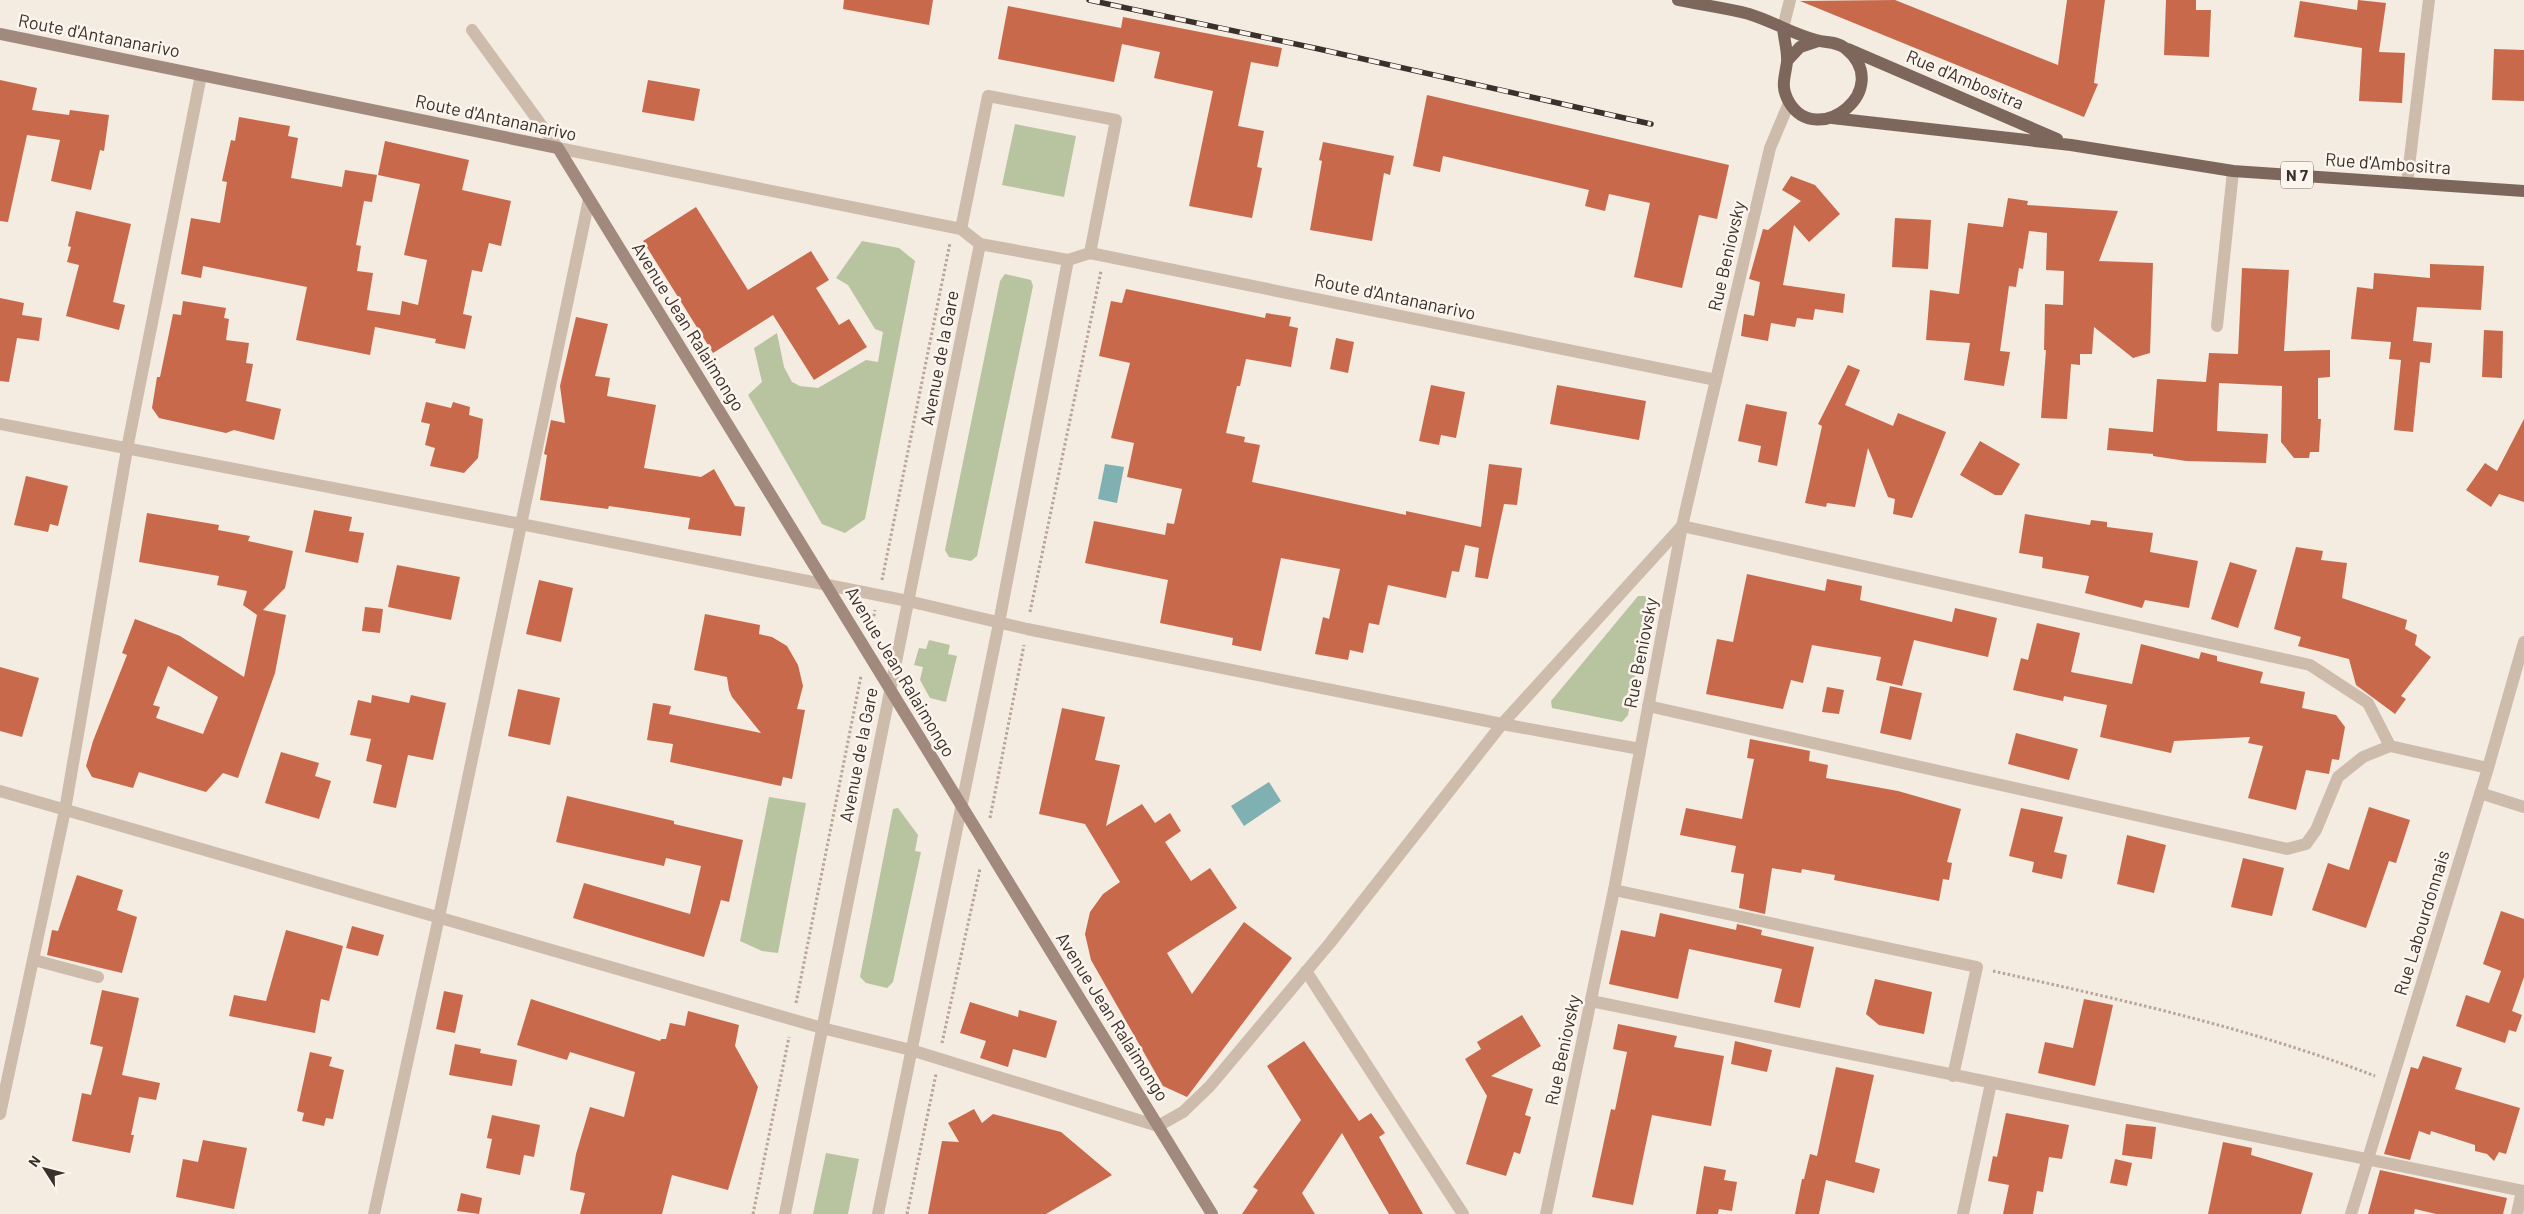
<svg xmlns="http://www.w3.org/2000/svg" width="2524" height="1214" viewBox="0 0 2524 1214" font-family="Barlow,sans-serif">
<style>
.green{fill:#b8c4a0}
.water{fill:#7fb0b2}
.building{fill:#c8694b;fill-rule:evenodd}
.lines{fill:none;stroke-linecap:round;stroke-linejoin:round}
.path{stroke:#b9a596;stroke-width:3;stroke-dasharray:2.5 2.5;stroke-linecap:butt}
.service{stroke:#cdbbac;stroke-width:12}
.minor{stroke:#cdbbac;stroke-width:12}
.tertiary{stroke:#cdbbac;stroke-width:12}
.secondary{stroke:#a18a7d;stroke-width:12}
.primary{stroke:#7d675c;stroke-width:12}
.rail-casing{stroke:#3b302b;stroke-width:5.5}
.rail{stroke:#fbf5ee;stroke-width:4;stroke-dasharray:11;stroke-linecap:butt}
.labels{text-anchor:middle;stroke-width:5;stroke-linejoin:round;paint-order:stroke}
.shield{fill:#fbf5ee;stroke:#756b66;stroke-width:1}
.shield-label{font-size:16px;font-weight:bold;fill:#3b302b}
.street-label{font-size:18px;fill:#3b302b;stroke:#fbf5ee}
</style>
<rect width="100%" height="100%" fill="#f4ebe1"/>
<path class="green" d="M 1015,124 L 1076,136 L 1064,197 L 1002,185 Z
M 862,241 L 899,248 L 915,261 L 865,519 L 845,533 L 822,524 L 748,395 L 762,382 L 754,348 L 777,333 L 784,367 L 792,382 L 800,386 L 818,388 L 866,360 L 878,362 L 883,332 L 875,329 L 848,285 L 836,278 Z
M 1005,274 L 1031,280 L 1033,286 L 977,556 L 971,561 L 949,557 L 945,550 L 1000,281 Z
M 1638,596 L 1645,596 L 1649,602 L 1628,715 L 1622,722 L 1552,708 L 1551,701 Z
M 929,640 L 950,645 L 948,654 L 957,656 L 946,702 L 930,698 L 920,680 L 923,667 L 914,665 L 919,648 L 926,649 Z
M 769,797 L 806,803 L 778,953 L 762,951 L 740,941 Z
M 898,808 L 918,835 L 915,851 L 921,852 L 893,982 L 887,988 L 866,983 L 860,977 L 893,809 Z
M 826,1153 L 859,1159 L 848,1214 L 813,1214 Z"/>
<path class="water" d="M 1105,464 L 1124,467 L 1117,503 L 1098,499 Z
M 1269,782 L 1281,801 L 1244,826 L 1231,806 Z"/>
<path class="building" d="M 844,0 L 933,0 L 929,25 L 843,9 Z
M 1895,0 L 2058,65 L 2067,0 L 2105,0 L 2094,83 L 2098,84 L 2084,117 L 1800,1 Z
M 2166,0 L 2196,0 L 2196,10 L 2211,10 L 2209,57 L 2164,55 Z
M 2358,0 L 2386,3 L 2379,52 L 2405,53 L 2402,103 L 2359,101 L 2362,48 L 2294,37 L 2300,1 L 2357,10 Z
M 1008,6 L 1121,28 L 1123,17 L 1282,48 L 1278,67 L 1251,62 L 1238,126 L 1264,131 L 1257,167 L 1262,168 L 1252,218 L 1189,206 L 1213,91 L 1154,78 L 1160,52 L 1122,44 L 1114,82 L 998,59 Z
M 2494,49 L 2524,50 L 2524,101 L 2492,100 Z
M 0,80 L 37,88 L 32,110 L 69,115 L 70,110 L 109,115 L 104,151 L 100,150 L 91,190 L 51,181 L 60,140 L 27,135 L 8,222 L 0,221 Z
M 648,80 L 700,89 L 694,121 L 642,112 Z
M 1427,95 L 1729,165 L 1717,219 L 1699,215 L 1682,288 L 1634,277 L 1650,203 L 1609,194 L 1605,211 L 1585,206 L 1589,190 L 1443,156 L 1440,172 L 1413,166 Z
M 239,117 L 290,126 L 288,136 L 298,138 L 291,178 L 342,187 L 345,170 L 377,175 L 372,202 L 364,201 L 356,245 L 361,246 L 357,271 L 373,273 L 367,310 L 400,315 L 402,301 L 418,305 L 427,260 L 404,255 L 420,184 L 378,175 L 385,141 L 469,160 L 462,190 L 511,201 L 501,246 L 489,243 L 482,272 L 472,270 L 463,314 L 472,316 L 465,349 L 435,343 L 436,339 L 375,327 L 370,355 L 296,340 L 307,287 L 203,266 L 201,278 L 181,274 L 191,218 L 220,223 L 227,182 L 222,181 L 231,140 L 235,141 Z
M 1323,142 L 1394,156 L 1390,175 L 1384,173 L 1372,241 L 1310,230 L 1322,161 L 1319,160 Z
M 1791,176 L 1815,185 L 1840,214 L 1809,242 L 1794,225 L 1783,285 L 1845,294 L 1843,313 L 1815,309 L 1813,320 L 1797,318 L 1795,327 L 1771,323 L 1768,341 L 1741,336 L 1744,314 L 1754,316 L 1760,282 L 1749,279 L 1763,229 L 1768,230 L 1801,201 L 1782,190 Z
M 2008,198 L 2028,201 L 2027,205 L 2118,211 L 2099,261 L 2153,263 L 2150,353 L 2133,358 L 2094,327 L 2092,354 L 2080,354 L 2080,365 L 2071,364 L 2067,419 L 2041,418 L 2046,350 L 2044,350 L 2045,304 L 2063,305 L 2064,271 L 2046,270 L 2047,233 L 2029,231 L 2023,269 L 2019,268 L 2016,287 L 2009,286 L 2000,351 L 2010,352 L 2004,386 L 1964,380 L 1970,343 L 1926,340 L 1930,290 L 1959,294 L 1968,223 L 2003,227 Z
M 696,207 L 748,290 L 811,251 L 829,280 L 816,288 L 839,325 L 849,319 L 867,347 L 814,380 L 773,315 L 713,353 L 643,241 Z
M 76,211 L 131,224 L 113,302 L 125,305 L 119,330 L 66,316 L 79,265 L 67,262 L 71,247 L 68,246 Z
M 1895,218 L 1931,220 L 1928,269 L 1892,267 Z
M 2430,264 L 2484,266 L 2481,310 L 2417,307 L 2413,341 L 2432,343 L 2430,363 L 2420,362 L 2413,432 L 2394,430 L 2401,360 L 2389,359 L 2391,342 L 2351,339 L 2357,287 L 2373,289 L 2374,273 L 2430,278 Z
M 2242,268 L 2289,270 L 2284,351 L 2330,350 L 2330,377 L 2318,378 L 2318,419 L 2321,419 L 2319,452 L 2310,452 L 2309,458 L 2294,458 L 2281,442 L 2282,386 L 2219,383 L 2217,431 L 2268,434 L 2266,463 L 2186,461 L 2153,456 L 2153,454 L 2107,450 L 2109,428 L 2153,432 L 2157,379 L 2206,382 L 2209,353 L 2238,354 Z
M 1126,289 L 1265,318 L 1266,313 L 1291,317 L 1289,326 L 1298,328 L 1291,367 L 1246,359 L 1240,386 L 1237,386 L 1226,433 L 1245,437 L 1244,442 L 1260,445 L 1252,482 L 1406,515 L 1406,511 L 1481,527 L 1489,464 L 1522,468 L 1517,505 L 1504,504 L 1488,579 L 1475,577 L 1479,548 L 1465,545 L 1459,572 L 1452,571 L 1446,598 L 1388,585 L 1379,625 L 1369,623 L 1363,653 L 1350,650 L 1348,660 L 1315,654 L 1323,617 L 1329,619 L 1340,569 L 1281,558 L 1261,651 L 1232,645 L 1233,638 L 1160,623 L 1168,580 L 1085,563 L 1094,521 L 1165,535 L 1167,523 L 1174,524 L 1182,489 L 1127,477 L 1134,443 L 1111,438 L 1130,363 L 1099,356 L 1111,301 L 1122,303 Z
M 0,298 L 24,303 L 22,315 L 42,318 L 39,341 L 17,338 L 9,382 L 0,381 Z
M 183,301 L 226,308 L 224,318 L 229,319 L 226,340 L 249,343 L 246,363 L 253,364 L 246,401 L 281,409 L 274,440 L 234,430 L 226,433 L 159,418 L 152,408 L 157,377 L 160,377 L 173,314 L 181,315 Z
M 576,317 L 608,324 L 595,376 L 610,378 L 607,396 L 656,405 L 644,468 L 701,477 L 714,469 L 735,506 L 745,507 L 741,536 L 688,529 L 690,518 L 609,506 L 608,509 L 540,500 L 547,455 L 544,454 L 551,420 L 565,423 L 560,386 Z
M 2484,330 L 2503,331 L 2502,378 L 2482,377 Z
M 1336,338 L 1354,342 L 1348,373 L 1330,369 Z
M 1848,365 L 1860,370 L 1845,405 L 1893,426 L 1898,413 L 1946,432 L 1912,518 L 1893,514 L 1895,499 L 1888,497 L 1868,448 L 1855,507 L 1827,503 L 1826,507 L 1805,503 L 1822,426 L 1818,424 Z
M 1431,385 L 1465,392 L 1456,438 L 1441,435 L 1439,445 L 1419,441 Z
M 1557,385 L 1646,401 L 1639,440 L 1550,424 Z
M 426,402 L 451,408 L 453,402 L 470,407 L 469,415 L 483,419 L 478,458 L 464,473 L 430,466 L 435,448 L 425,445 L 430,424 L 421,422 Z
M 1746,404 L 1787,412 L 1777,466 L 1758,462 L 1761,446 L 1738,441 Z
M 2524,419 L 2524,502 L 2499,494 L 2491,507 L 2466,490 L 2485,463 L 2497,471 Z
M 1980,441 L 2020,464 L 2002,495 L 1995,495 L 1960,475 Z
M 26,476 L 68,486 L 58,526 L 50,524 L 48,532 L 14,525 Z
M 314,510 L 352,517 L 349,531 L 364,533 L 358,563 L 305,552 Z
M 147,513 L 219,525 L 218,530 L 250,536 L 248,541 L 293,551 L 285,588 L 263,610 L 286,615 L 275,673 L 238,778 L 223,773 L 206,792 L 139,772 L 133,788 L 92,777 L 86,766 L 93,741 L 127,655 L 122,653 L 135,619 L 180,636 L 244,677 L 257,615 L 243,605 L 247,591 L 217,585 L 219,576 L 139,562 ZM 168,666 L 218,697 L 203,734 L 156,718 L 160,707 L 153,705 Z
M 2025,514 L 2090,525 L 2091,520 L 2107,522 L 2107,527 L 2153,533 L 2150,552 L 2198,561 L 2189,608 L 2145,600 L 2142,608 L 2085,593 L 2089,576 L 2042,568 L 2043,557 L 2019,553 Z
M 2296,547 L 2323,551 L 2321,560 L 2347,563 L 2342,598 L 2407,620 L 2405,629 L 2417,635 L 2415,645 L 2431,657 L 2401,696 L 2406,699 L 2395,714 L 2356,685 L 2349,659 L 2298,646 L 2301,637 L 2274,629 Z
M 2230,562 L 2257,570 L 2238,628 L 2211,619 Z
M 397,565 L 460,577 L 451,620 L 388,607 Z
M 1747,574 L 1825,591 L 1827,579 L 1862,586 L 1860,600 L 1952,622 L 1955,608 L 1997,618 L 1988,657 L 1914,640 L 1902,686 L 1876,680 L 1881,657 L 1812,645 L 1803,683 L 1791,680 L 1783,709 L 1706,694 L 1717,639 L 1733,642 Z
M 539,580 L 573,588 L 561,642 L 526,634 Z
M 365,607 L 383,609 L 380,633 L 362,631 Z
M 705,614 L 760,625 L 759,634 L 772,637 L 787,646 L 798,665 L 803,686 L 797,709 L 805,710 L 792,779 L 783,777 L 781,786 L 670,762 L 673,744 L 647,740 L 653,703 L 671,706 L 669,714 L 761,733 L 732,697 L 729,690 L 727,677 L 694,670 Z
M 2037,623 L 2080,633 L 2071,672 L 2132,684 L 2141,644 L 2199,659 L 2201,652 L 2217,656 L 2217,661 L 2263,672 L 2260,683 L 2305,692 L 2302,708 L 2336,715 L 2345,727 L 2339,760 L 2332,759 L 2329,774 L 2306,770 L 2296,810 L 2248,798 L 2263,746 L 2248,743 L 2250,737 L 2174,741 L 2171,753 L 2100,737 L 2107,705 L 2064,696 L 2063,701 L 2013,690 L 2021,658 L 2028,660 Z
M 0,667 L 39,678 L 22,737 L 0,731 Z
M 1890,686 L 1922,693 L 1911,740 L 1880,733 Z
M 1827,687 L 1844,690 L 1839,714 L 1822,712 Z
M 518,689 L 560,698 L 550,745 L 508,736 Z
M 372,695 L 409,703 L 411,695 L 446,703 L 433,760 L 408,755 L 396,808 L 373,803 L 382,765 L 366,761 L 371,739 L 350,735 L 358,700 L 371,703 Z
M 1062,708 L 1105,717 L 1095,760 L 1120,765 L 1106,826 L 1142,804 L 1155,823 L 1170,813 L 1181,831 L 1165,842 L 1191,881 L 1210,868 L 1237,908 L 1167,953 L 1192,994 L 1244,922 L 1292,958 L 1187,1097 L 1163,1086 L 1091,960 L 1085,934 L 1090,912 L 1103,894 L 1120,882 L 1085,824 L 1039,814 Z
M 2016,733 L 2078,749 L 2069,780 L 2008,764 Z
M 1750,739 L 1810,751 L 1809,761 L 1828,765 L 1826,778 L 1898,791 L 1961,809 L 1947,862 L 1952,863 L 1949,880 L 1943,879 L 1939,901 L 1834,880 L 1835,875 L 1802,869 L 1801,873 L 1772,868 L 1765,914 L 1739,908 L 1744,874 L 1731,872 L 1736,846 L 1680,835 L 1686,808 L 1742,819 L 1754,759 L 1747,758 Z
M 281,752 L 319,763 L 315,776 L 331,781 L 319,819 L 265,803 Z
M 567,796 L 674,821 L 674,824 L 743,840 L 729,902 L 721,900 L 704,957 L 573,918 L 584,883 L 690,914 L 701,866 L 666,858 L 664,866 L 556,842 Z
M 2369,807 L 2410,820 L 2396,863 L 2389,861 L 2366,928 L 2312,910 L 2328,863 L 2349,870 Z
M 2021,808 L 2063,817 L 2054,852 L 2067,855 L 2062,879 L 2032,872 L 2034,862 L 2009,856 Z
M 2127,835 L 2166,845 L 2154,893 L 2117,884 Z
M 2243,858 L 2284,868 L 2272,916 L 2231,907 Z
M 77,875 L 123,890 L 117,910 L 137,917 L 122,973 L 47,955 L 52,930 L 58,931 Z
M 2501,911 L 2524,919 L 2524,977 L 2512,1011 L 2522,1015 L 2516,1032 L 2509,1030 L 2505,1043 L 2456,1026 L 2466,995 L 2489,1003 L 2501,971 L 2483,964 Z
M 1660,913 L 1736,930 L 1737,924 L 1762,930 L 1761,935 L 1814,947 L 1800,1008 L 1774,1002 L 1782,969 L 1689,949 L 1678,999 L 1609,984 L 1621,930 L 1655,937 Z
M 352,926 L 384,935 L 378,956 L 346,948 Z
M 286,930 L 343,946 L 329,1001 L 321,999 L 315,1033 L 229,1016 L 234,995 L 266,1001 Z
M 1875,979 L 1932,992 L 1924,1034 L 1879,1025 L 1866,1014 Z
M 102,990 L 139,998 L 122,1075 L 160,1083 L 156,1100 L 139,1097 L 131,1135 L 134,1135 L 130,1153 L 72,1141 L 82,1093 L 91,1095 L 103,1047 L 90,1044 Z
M 444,991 L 463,995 L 455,1033 L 436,1029 Z
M 531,999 L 660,1041 L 661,1039 L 666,1039 L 670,1023 L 685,1026 L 688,1011 L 739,1025 L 735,1046 L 758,1087 L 728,1190 L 672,1175 L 662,1214 L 580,1214 L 585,1193 L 570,1190 L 576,1154 L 590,1107 L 624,1117 L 635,1072 L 570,1052 L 567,1060 L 517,1045 Z
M 2084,999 L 2113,1005 L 2095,1086 L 2038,1073 L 2045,1042 L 2073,1048 Z
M 970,1002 L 1018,1017 L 1019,1010 L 1057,1021 L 1046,1058 L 1013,1049 L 1008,1067 L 980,1058 L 986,1041 L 960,1033 Z
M 1522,1015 L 1541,1046 L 1491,1076 L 1533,1089 L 1525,1115 L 1531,1117 L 1520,1154 L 1514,1152 L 1506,1176 L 1466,1164 L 1487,1096 L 1465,1059 L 1481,1049 L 1477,1042 Z
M 1618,1024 L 1677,1036 L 1674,1047 L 1724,1056 L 1711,1126 L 1652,1115 L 1633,1205 L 1592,1197 L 1611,1109 L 1615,1110 L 1627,1052 L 1613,1049 Z
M 1304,1041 L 1359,1121 L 1371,1113 L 1385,1133 L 1379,1137 L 1423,1214 L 1389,1214 L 1342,1133 L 1302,1193 L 1315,1214 L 1242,1214 L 1258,1190 L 1253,1187 L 1301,1120 L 1267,1066 Z
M 1735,1041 L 1772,1050 L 1767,1072 L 1731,1064 Z
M 455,1044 L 481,1049 L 480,1053 L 517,1060 L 512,1086 L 449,1075 Z
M 310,1052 L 332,1057 L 329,1066 L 344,1070 L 333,1119 L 326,1118 L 324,1126 L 302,1121 L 304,1113 L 297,1111 Z
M 2423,1056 L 2462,1068 L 2455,1089 L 2520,1108 L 2506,1154 L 2499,1152 L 2494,1161 L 2487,1154 L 2475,1151 L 2475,1145 L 2431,1131 L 2430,1135 L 2419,1131 L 2410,1160 L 2384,1154 L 2411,1067 L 2418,1069 Z
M 1836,1067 L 1874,1075 L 1855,1162 L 1880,1169 L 1874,1193 L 1826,1180 L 1819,1214 L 1795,1214 L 1802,1179 L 1804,1179 L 1810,1154 L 1817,1156 Z
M 974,1109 L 982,1123 L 993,1114 L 1061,1132 L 1112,1175 L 1046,1214 L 928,1214 L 942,1141 L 959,1142 L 948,1123 Z
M 2006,1113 L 2069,1125 L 2062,1159 L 2049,1157 L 2043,1192 L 2037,1191 L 2033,1214 L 2003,1214 L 2009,1185 L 1988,1181 L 1993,1156 L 1997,1157 Z
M 492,1115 L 540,1125 L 534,1157 L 524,1155 L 520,1175 L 486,1168 L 492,1139 L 487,1138 Z
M 2126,1124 L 2156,1127 L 2152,1159 L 2122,1155 Z
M 203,1140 L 247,1148 L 234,1209 L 176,1197 L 183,1159 L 198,1162 Z
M 2223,1142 L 2252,1148 L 2251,1155 L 2313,1173 L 2301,1214 L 2208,1214 Z
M 2115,1159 L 2132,1163 L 2127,1186 L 2110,1183 Z
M 1704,1166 L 1726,1170 L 1724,1180 L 1737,1182 L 1732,1211 L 1719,1209 L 1718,1214 L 1696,1214 Z
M 2380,1170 L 2507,1198 L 2503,1214 L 2436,1214 L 2415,1209 L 2414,1214 L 2368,1214 Z
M 461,1193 L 482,1198 L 479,1214 L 457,1211 Z"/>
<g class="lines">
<path class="path" d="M 882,580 L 950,243
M 1030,612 L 1101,271
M 872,626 L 875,610
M 990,818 L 1024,645
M 1993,971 C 2122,1000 2251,1028 2375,1076
M 796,1003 L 861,676
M 942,1043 L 980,869
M 753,1214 L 789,1037
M 907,1214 L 936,1074"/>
<path class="service" d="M 472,30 L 558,148
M 961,229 L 988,96 L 1116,120 L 1090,253
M 2217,326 L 2233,171
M 34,960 L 98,977
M 2517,1214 L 2522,1191"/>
<path class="minor" d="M 1783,28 L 1790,0
M 558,148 L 961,229 L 980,244
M 2407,183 L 2429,0
M 1068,260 L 1090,253 L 1716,380
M 0,424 L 521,524 L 908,601 L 1027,629 L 1502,724 L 1640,749
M 1648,706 L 2287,849 L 2306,844 L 2316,830 L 2338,777 L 2363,757 L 2390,746 L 2488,768
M 0,791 L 822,1028 L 911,1050 L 1158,1126 L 1183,1112 L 1210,1086 L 1330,943 L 1502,724 L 1682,526 L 2310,665 L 2368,703 L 2390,746
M 2480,793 L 2524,807
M 1614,890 L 1977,967 L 1953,1076
M 1306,971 L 1463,1214
M 1591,1001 L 2524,1191
M 0,1114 L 65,810 L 127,449 L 201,75
M 374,1214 L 439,917 L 589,199
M 1963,1214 L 1991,1083
M 2351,1214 L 2488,768 L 2524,642"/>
<path class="tertiary" d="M 785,1214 L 980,244 L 1068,260 L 999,623 L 878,1214
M 1546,1214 L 1614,890 L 1682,526 L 1770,148 L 1789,103"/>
<path class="secondary" d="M 0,34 L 558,148 L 1212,1214"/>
<path class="primary" d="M 1678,0 C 1702,5 1726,8 1749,14 C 1772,21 1793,34 1816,40 C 1826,43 1836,41 1845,48 C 1896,89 1817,150 1789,102 C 1780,86 1785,78 1787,62 C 1788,52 1784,39 1783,28
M 1848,49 L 2057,139
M 1787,61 L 1800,47 L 1818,41
M 1832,118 L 2071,145 L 2233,171 L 2524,191"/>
<g class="rail-casing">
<path id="rail" d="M 1089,0 L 1319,49 L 1651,124"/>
</g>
<use href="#rail" class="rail"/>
</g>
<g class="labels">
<rect class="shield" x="2281" y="161.5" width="32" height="27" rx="4"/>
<g class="shield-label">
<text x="2297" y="181">N 7</text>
</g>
<g class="street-label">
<text transform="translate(99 36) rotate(11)" y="6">Route d'Antananarivo</text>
<text transform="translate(1965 80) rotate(23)" y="6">Rue d'Ambositra</text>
<text transform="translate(496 118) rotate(12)" y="6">Route d'Antananarivo</text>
<text transform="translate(2388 164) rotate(4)" y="6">Rue d'Ambositra</text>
<text transform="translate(1727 256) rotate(-77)" y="6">Rue Beniovsky</text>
<text transform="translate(1395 297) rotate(12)" y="6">Route d'Antananarivo</text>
<text transform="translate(688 327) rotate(58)" y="6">Avenue Jean Ralaimongo</text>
<text transform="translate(940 358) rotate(-79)" y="6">Avenue de la Gare</text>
<text transform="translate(1641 653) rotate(-79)" y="6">Rue Beniovsky</text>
<text transform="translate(900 672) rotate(59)" y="6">Avenue Jean Ralaimongo</text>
<text transform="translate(859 755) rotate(-79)" y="6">Avenue de la Gare</text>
<text transform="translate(2422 923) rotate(-73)" y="6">Rue Labourdonnais</text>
<text transform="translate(1112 1017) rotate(58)" y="6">Avenue Jean Ralaimongo</text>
<text transform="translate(1563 1050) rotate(-78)" y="6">Rue Beniovsky</text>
</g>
</g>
<g transform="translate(45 1169) rotate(306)" stroke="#fbf5ee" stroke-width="4" paint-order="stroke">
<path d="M0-4L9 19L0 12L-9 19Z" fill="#3b302b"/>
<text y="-8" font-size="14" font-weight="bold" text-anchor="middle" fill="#3b302b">N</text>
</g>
</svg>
